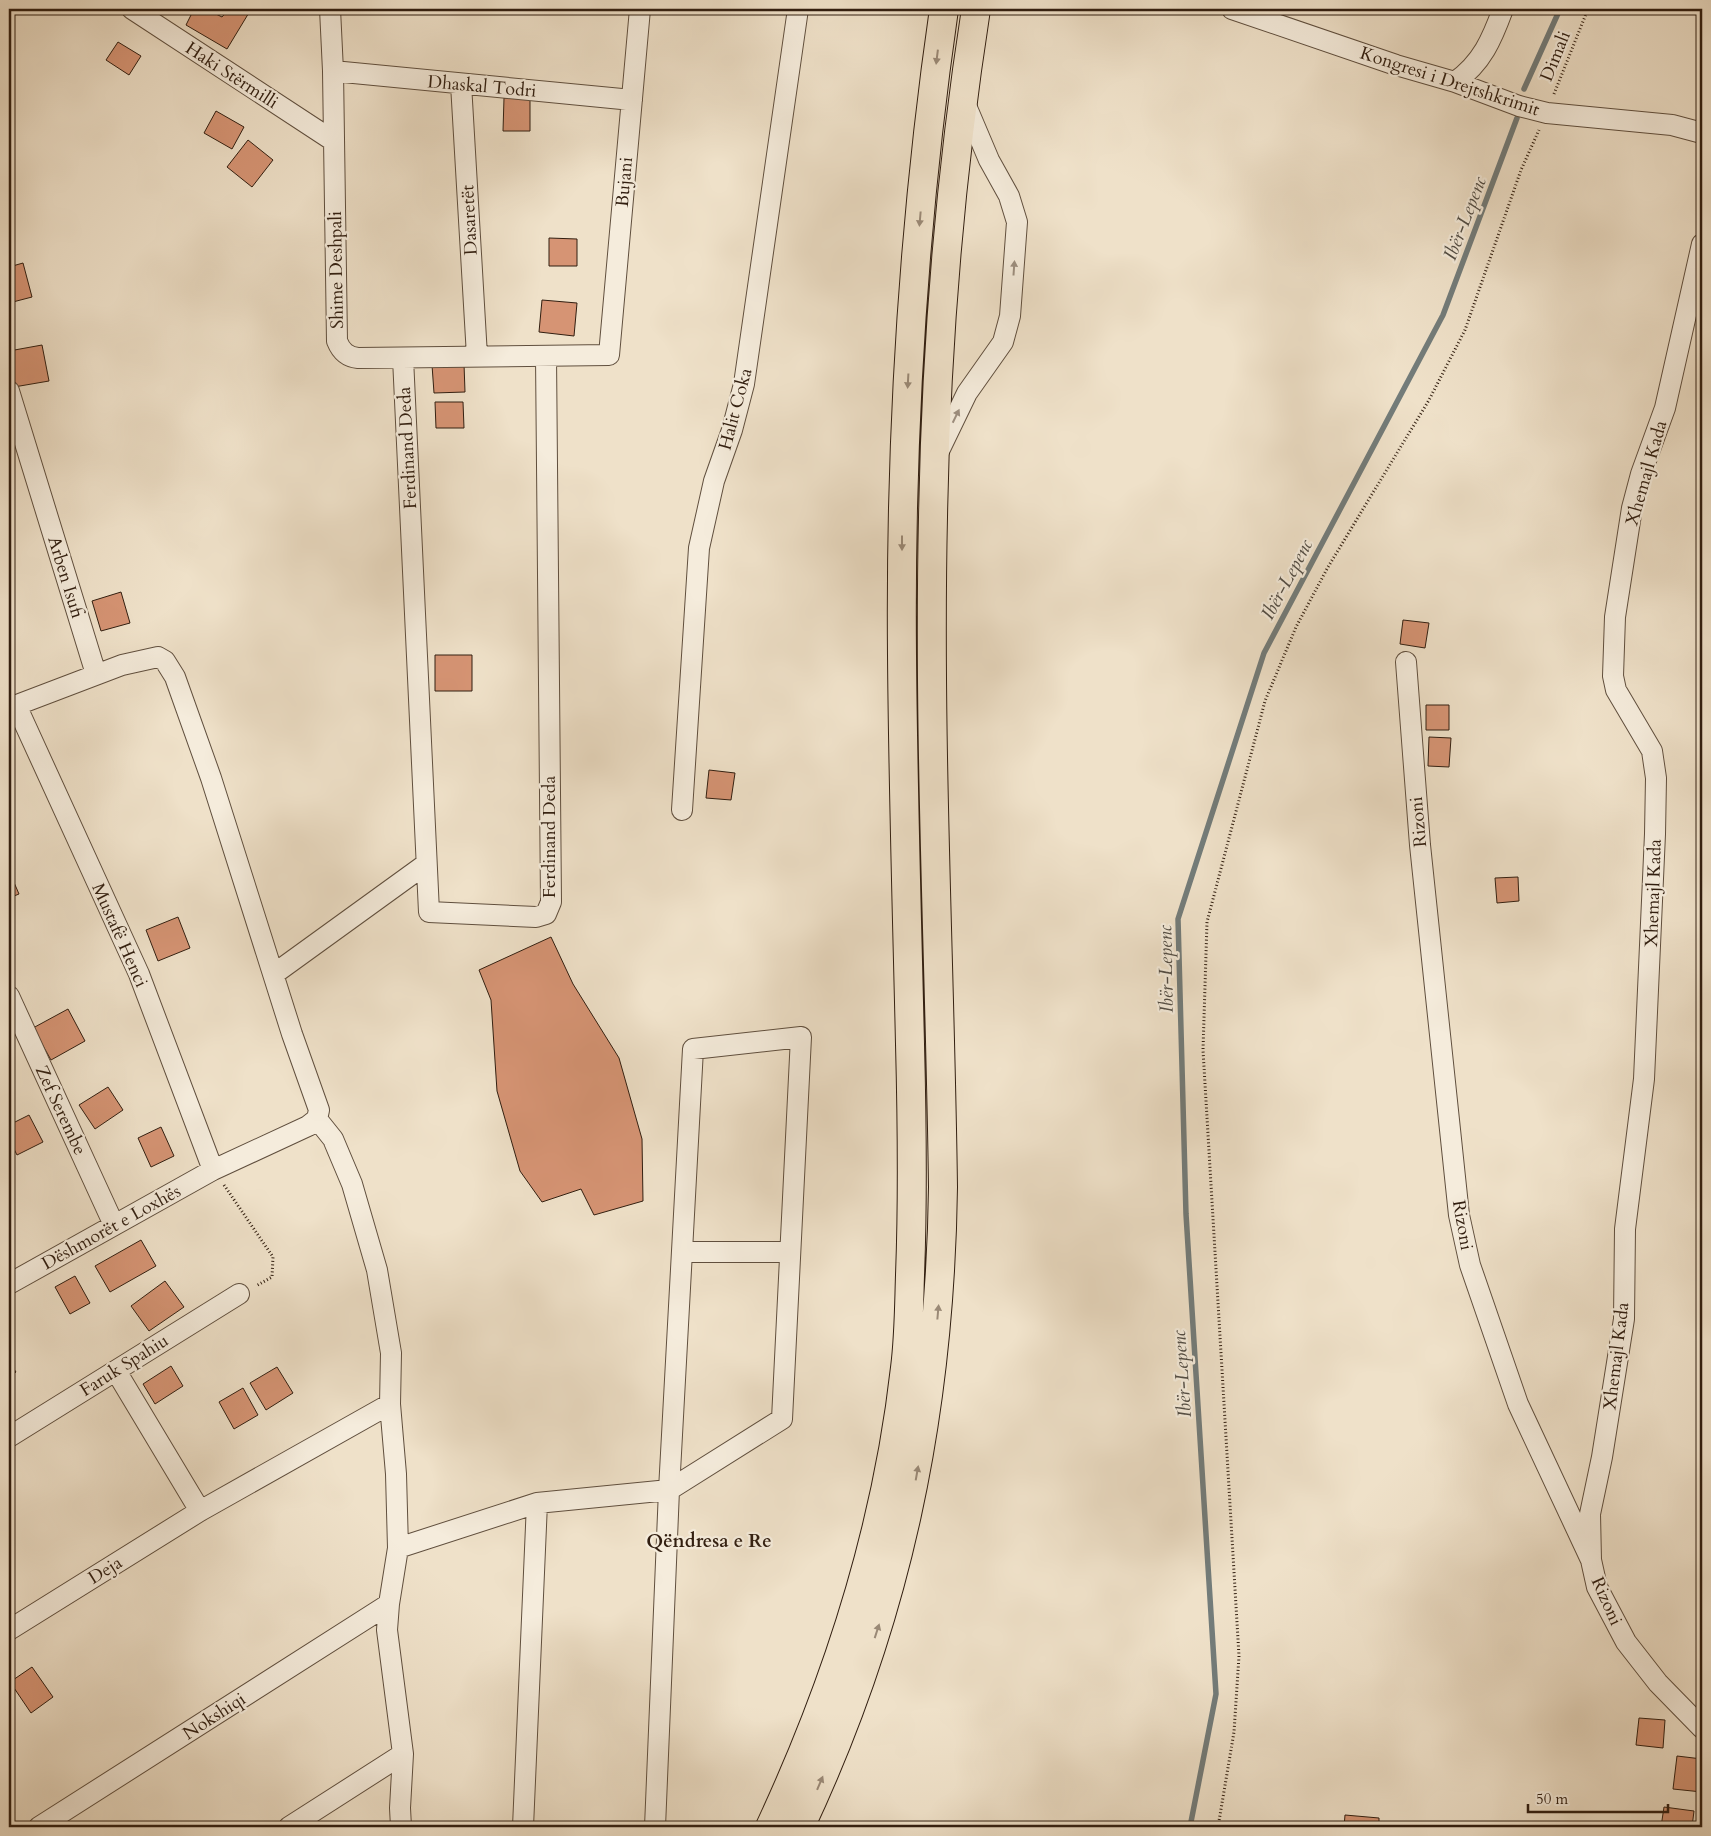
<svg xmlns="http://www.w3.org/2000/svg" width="1711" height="1836" viewBox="0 0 1711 1836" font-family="Cardo,serif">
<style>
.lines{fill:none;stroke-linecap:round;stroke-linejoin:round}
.stream{stroke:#737c7a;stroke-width:5.5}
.building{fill:#d69474;stroke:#311e10}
.minor-casing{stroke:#604f3e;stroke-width:22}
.highway-casing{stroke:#311e10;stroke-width:30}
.path{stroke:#311e10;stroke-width:3;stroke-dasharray:1 2.5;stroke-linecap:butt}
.minor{stroke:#f5ecdc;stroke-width:20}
.highway{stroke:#efe1c9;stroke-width:28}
.oneway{fill:#9a8976}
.oneway2{fill:#9d8f80}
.labels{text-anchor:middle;stroke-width:4.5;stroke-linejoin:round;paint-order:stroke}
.street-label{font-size:18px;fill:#311e10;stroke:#f5ecdc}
.water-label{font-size:19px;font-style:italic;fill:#524d45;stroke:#f5ecdc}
.neighbourhood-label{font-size:19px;font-weight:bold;fill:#311e10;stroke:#f5ecdc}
</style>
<rect width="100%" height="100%" fill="#efe1c9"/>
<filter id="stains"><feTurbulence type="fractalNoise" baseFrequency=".004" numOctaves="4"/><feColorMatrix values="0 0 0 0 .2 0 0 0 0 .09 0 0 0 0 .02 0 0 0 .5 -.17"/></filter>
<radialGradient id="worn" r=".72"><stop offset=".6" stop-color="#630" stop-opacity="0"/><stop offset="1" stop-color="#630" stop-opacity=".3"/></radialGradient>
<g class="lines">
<path class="stream" d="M 1524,89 L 1560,9
M 1190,1827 L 1216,1694 L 1186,1214 L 1178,919 L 1264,653 L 1443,315 L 1517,118"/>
</g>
<path class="building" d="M 194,9 L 206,9 L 222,17 L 229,9 L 246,9 L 250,11 L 227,49 L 186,25 Z
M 118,42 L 141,56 L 129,75 L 106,60 Z
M 504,98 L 530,98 L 530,131 L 503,131 Z
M 216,111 L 244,127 L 232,149 L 204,133 Z
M 248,140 L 273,160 L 252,187 L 227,167 Z
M 549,238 L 577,239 L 577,266 L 549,266 Z
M 23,263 L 32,297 L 9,303 L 9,267 Z
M 542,300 L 577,303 L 574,336 L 539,332 Z
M 42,345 L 49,381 L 14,387 L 9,351 Z
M 464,364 L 465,392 L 434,393 L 432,365 Z
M 435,402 L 463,402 L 464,428 L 436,428 Z
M 121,592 L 130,623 L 101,631 L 92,601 Z
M 1403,620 L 1429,623 L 1425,648 L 1400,644 Z
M 435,655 L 472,655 L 472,691 L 435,691 Z
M 1426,705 L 1449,705 L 1449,730 L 1426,730 Z
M 1429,737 L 1451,738 L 1449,767 L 1428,766 Z
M 709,770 L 735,773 L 731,800 L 706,798 Z
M 9,871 L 19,894 L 9,898 Z
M 1518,877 L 1519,901 L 1497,903 L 1495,878 Z
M 178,917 L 190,948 L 158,961 L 146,930 Z
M 551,937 L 573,984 L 619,1058 L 642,1139 L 643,1201 L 594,1215 L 581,1189 L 542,1202 L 520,1171 L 497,1091 L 491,1000 L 479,970 Z
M 68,1009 L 85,1041 L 51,1060 L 33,1028 Z
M 108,1087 L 123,1110 L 95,1129 L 79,1105 Z
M 29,1115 L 43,1142 L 17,1155 L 9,1139 L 9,1125 Z
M 161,1127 L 174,1156 L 151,1167 L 138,1138 Z
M 141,1240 L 156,1266 L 110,1292 L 95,1266 Z
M 75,1276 L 90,1303 L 70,1314 L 55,1287 Z
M 165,1281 L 184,1307 L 149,1331 L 131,1306 Z
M 9,1362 L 16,1372 L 9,1377 Z
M 171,1366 L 183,1386 L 155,1404 L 143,1384 Z
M 277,1367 L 293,1393 L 266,1410 L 250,1383 Z
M 243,1388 L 258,1415 L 234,1429 L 219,1402 Z
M 32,1667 L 53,1697 L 31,1713 L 10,1682 Z
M 1639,1718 L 1665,1720 L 1663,1748 L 1636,1745 Z
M 1677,1756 L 1702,1759 L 1702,1792 L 1673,1789 Z
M 1664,1807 L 1694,1811 L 1692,1827 L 1661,1827 Z
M 1345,1815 L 1379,1818 L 1379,1827 L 1344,1827 Z"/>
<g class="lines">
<g class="minor-casing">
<path id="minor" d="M 132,9 L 332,140
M 330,9 L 333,71 L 337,341 C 341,351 347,357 358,358 L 609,355 L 640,9
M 1232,9 L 1396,65 L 1455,82 L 1519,106 L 1547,113 L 1672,125 L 1702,133
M 333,71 L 632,100
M 1455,82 C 1482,63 1492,39 1503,9
M 461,84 L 477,356
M 403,358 L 429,912 L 536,917 L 546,914 L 551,902 L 546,356
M 9,391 L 96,674
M 938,453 L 967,393 L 1003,342 L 1010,316 L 1017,222 L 1009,196 L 989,160 L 964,101
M 1406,662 L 1420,845 L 1459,1215 L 1470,1265 L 1518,1404 L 1591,1560 L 1597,1587 L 1626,1642 L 1658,1683 L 1702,1728
M 16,705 L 139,974 L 213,1170
M 9,708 L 122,665 L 158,657 L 165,661 L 175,677 L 211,778 L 292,1034 L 319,1110 L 317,1119 L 308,1126 L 213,1170 L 9,1284
M 682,810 L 699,548 L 714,481 L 732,430 L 744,384 L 798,9
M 274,974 L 426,864
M 9,996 L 114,1225
M 317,1119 L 333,1139 L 352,1184 L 377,1270 L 391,1353 L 390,1404 L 396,1474 L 398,1548 L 389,1604 L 387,1630 L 403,1754 L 400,1808 L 401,1827
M 682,1252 L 790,1252
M 116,1371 L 200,1511
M 9,1437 L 239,1294
M 398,1548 L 537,1503 L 669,1490 L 782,1419 L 801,1037 L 693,1049 L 669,1490 L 655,1827
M 1591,1560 L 1590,1514 L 1602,1457 L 1624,1319 L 1625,1229 L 1644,1079 L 1655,834 L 1656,778 L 1652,751 L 1616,690 L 1613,676 L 1615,617 L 1632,508 L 1641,474 L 1665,408 L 1702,244
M 9,1630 L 200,1511 L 390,1404
M 39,1827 L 389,1604
M 289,1827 L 403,1754
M 523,1827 L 537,1503"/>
</g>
<g class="highway-casing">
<path id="highway" d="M 770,1827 C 838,1681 887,1528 905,1368 C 909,1337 909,1306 910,1275 C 913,1198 912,1121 910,1044 C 907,914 903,785 902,655 C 900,439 913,223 944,9
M 800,1827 C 897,1621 940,1415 943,1187 C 940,963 928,740 933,517 C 936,347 950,176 976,9"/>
</g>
<path class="path" d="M 1554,94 L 1588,9
M 224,1185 L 273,1257 L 272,1277 L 256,1286
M 1218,1827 L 1234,1732 L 1239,1656 L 1203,1050 L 1207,922 L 1265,701 L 1296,627 L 1328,567 L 1429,400 L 1465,330 L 1521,170 L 1539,130"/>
<use href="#minor" class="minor"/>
<use href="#highway" class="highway"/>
</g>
<defs><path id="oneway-solid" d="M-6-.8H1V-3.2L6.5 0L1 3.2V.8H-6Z" transform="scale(1.25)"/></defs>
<g class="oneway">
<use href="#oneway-solid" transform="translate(937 57) rotate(97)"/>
<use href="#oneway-solid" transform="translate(920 219) rotate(95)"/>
<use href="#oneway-solid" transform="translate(908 381) rotate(93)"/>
<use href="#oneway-solid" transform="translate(902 543) rotate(90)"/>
<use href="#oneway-solid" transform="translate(938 1312) rotate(-85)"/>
<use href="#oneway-solid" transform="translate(917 1473) rotate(-80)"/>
<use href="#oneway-solid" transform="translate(877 1631) rotate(-72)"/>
<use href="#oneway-solid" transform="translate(820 1783) rotate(-67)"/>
</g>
<g class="oneway2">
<use href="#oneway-solid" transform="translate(1014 268) rotate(-86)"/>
<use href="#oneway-solid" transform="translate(956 416) rotate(-64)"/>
</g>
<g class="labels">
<g class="street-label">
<text transform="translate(1555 56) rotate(-68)" y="6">Dimali</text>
<text transform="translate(232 75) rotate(33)" y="6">Haki Stërmilli</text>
<text transform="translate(1450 81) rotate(18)" y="6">Kongresi i Drejtshkrimit</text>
<text transform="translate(482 86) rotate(5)" y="6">Dhaskal Todri</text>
<text transform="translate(624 182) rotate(-85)" y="6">Bujani</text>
<text transform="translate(469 220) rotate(-93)" y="6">Dasaretët</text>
<text transform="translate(336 270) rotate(-91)" y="6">Shime Deshpali</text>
<text transform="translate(735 409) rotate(-75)" y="6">Halit Coka</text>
<text transform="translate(407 448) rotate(-93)" y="6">Ferdinand Deda</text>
<text transform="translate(1646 473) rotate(-74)" y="6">Xhemajl Kada</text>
<text transform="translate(66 577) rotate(73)" y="6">Arben Isufi</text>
<text transform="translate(1418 822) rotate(-95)" y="6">Rizoni</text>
<text transform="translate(549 837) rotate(-90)" y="6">Ferdinand Deda</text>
<text transform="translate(1653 893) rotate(-88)" y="6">Xhemajl Kada</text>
<text transform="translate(120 935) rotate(66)" y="6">Mustafë Henci</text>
<text transform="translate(61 1110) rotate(65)" y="6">Zef Serembe</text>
<text transform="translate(1463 1225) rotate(80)" y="6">Rizoni</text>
<text transform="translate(111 1227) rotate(-29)" y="6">Dëshmorët e Loxhës</text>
<text transform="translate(1616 1356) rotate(-83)" y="6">Xhemajl Kada</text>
<text transform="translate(124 1365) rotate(-32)" y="6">Faruk Spahiu</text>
<text transform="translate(105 1570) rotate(-32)" y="6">Deja</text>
<text transform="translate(1607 1601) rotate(66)" y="6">Rizoni</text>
<text transform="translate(214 1716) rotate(-33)" y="6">Nokshiqi</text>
</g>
<g class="water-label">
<text transform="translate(1464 218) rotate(-69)" y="7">Ibër-Lepenc</text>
<text transform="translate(1286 579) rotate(-62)" y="7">Ibër-Lepenc</text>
<text transform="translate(1165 969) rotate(-91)" y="7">Ibër-Lepenc</text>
<text transform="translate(1181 1374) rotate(-94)" y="7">Ibër-Lepenc</text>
</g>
<g class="neighbourhood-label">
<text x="709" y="1547">Qëndresa e Re</text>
</g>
</g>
<rect width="1711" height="1836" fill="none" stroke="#efe1c9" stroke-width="30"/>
<rect x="10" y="10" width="1691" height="1816" fill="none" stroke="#311e10" stroke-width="2.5"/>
<rect x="15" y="15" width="1681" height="1806" fill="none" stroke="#311e10"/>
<path d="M1528 1804v8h140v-8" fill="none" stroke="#311e10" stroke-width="2.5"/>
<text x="1536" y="1804" font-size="15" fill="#311e10" stroke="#f5ecdc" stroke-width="4" paint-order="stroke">50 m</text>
<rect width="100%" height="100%" filter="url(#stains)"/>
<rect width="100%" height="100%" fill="url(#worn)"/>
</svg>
